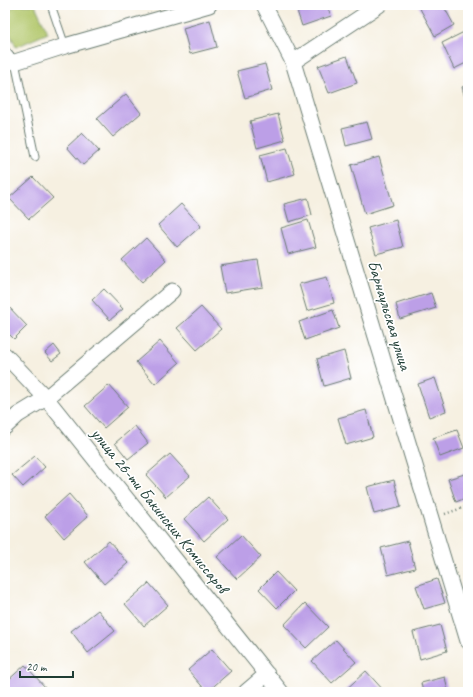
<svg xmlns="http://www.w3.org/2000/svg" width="473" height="697" viewBox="0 0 473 697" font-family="Caveat,sans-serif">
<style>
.green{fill:#b2c76c;stroke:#688250}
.building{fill:#bc9fe7}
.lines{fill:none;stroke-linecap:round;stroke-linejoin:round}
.service-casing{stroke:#6a7c71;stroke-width:9}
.minor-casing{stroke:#6a7c71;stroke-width:17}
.path{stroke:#6a7c71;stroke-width:2.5;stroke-dasharray:1 3;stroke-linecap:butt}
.service{stroke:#fff;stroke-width:7}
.minor{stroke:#fff;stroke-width:15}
.labels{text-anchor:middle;stroke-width:3.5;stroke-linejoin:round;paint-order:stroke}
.street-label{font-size:17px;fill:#1f3d34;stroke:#fff}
</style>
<rect width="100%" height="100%" fill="#fff"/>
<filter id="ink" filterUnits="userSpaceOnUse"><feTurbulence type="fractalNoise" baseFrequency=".025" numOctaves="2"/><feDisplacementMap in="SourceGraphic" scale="8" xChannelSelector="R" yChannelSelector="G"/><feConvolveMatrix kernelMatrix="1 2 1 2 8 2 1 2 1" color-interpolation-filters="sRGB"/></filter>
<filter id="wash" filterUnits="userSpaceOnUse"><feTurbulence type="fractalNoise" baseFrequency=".012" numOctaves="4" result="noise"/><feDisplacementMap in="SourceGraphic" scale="16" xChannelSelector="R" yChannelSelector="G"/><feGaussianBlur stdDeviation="0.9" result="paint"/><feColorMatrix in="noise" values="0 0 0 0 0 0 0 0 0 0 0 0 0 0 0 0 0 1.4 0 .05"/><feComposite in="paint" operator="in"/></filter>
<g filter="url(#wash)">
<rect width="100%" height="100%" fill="#f6f0e1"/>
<path class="green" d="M 17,5 L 35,5 L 48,33 L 16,47 L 5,23 L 5,11 Z"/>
<g id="blocks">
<path class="building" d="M 295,5 L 327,5 L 331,16 L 302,26 Z
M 418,5 L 443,5 L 454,25 L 435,36 Z
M 210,20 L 217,47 L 190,54 L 183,28 Z
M 468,30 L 468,62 L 454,69 L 442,43 Z
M 347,56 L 357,83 L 329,93 L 318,66 Z
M 265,64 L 272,90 L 245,98 L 237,71 Z
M 468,85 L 468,109 L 462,87 Z
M 126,94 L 141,113 L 113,137 L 97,119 Z
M 278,114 L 285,140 L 257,148 L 250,121 Z
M 367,122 L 372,139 L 346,146 L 342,128 Z
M 82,133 L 99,151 L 83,165 L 67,147 Z
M 287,148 L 295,174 L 267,182 L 260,155 Z
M 379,157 L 393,205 L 365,214 L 351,165 Z
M 33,177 L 53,198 L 29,219 L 9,198 Z
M 308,198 L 312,215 L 289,222 L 284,204 Z
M 181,204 L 201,226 L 177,247 L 158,225 Z
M 308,220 L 316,247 L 288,254 L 281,228 Z
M 396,220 L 403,247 L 376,254 L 368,228 Z
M 146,238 L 166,260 L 142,282 L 122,260 Z
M 258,260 L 263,287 L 225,293 L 220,266 Z
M 327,277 L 334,303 L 307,311 L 299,284 Z
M 104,289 L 123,309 L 110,320 L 92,300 Z
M 431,293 L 436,308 L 400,319 L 396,304 Z
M 8,306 L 27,326 L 14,339 L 5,330 L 5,310 Z
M 201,307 L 221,329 L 197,350 L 177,328 Z
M 333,310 L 339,328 L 305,340 L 299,322 Z
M 160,341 L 179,363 L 155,384 L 136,362 Z
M 54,345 L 61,354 L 52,361 L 45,353 Z
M 344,351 L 351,378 L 324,386 L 317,359 Z
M 435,378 L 446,411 L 429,417 L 418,384 Z
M 109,385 L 128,407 L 104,428 L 85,406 Z
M 366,410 L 373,437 L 346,445 L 338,418 Z
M 135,426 L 148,443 L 128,459 L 115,443 Z
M 457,430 L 464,448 L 440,457 L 433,438 Z
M 170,454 L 190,476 L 166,497 L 146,475 Z
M 35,456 L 45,467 L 23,487 L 12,475 Z
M 468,473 L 468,497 L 456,502 L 448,479 Z
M 394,480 L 401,507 L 374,514 L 367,487 Z
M 69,494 L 88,516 L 64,538 L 45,516 Z
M 208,497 L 228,519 L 204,541 L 184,519 Z
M 241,535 L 261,557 L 237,579 L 217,557 Z
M 109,541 L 128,563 L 104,584 L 85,562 Z
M 408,541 L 415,568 L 388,575 L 381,548 Z
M 276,572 L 294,591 L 277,608 L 259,589 Z
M 437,579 L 445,603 L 424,609 L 416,586 Z
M 149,583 L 168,605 L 144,626 L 125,604 Z
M 305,603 L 328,627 L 306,648 L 284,625 Z
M 98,610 L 115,631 L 88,653 L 71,631 Z
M 440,625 L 447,651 L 420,659 L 413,632 Z
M 336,640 L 356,662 L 332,683 L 312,661 Z
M 212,649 L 231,671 L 207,692 L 188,670 Z
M 25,665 L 45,687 L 39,692 L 7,692 L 5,690 L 5,683 Z
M 366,671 L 385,692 L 343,692 Z
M 445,677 L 448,692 L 423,692 L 421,683 Z"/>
</g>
</g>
<g filter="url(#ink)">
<use href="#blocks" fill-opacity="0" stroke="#6a7c71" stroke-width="1"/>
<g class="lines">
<g class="service-casing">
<path id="service" d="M 51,5 L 65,46
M 5,50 L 15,62 L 35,157"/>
</g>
<g class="minor-casing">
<path id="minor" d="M 264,5 L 293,62 L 468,641
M 15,62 L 65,46 L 209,5
M 293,62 L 379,5
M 5,355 L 46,398 L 281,692
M 5,427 L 18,415 L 46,398 L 172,291
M 246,692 L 267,674"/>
</g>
<path class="path" d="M 445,514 L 468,506"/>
<use href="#service" class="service"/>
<use href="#minor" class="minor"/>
</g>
</g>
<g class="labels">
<g class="street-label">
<text transform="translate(390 315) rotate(73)" y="6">Барнаульская улица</text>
<text transform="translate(160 510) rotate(51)" y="6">улица 26-ти Бакинских Комиссаров</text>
</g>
</g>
<rect width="473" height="697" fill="none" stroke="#fff" stroke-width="20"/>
<path d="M20 671v6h53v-6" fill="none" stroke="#1f3d34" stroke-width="2"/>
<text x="26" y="671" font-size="12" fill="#1f3d34" stroke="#ffffff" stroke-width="3" paint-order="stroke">20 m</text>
</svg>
